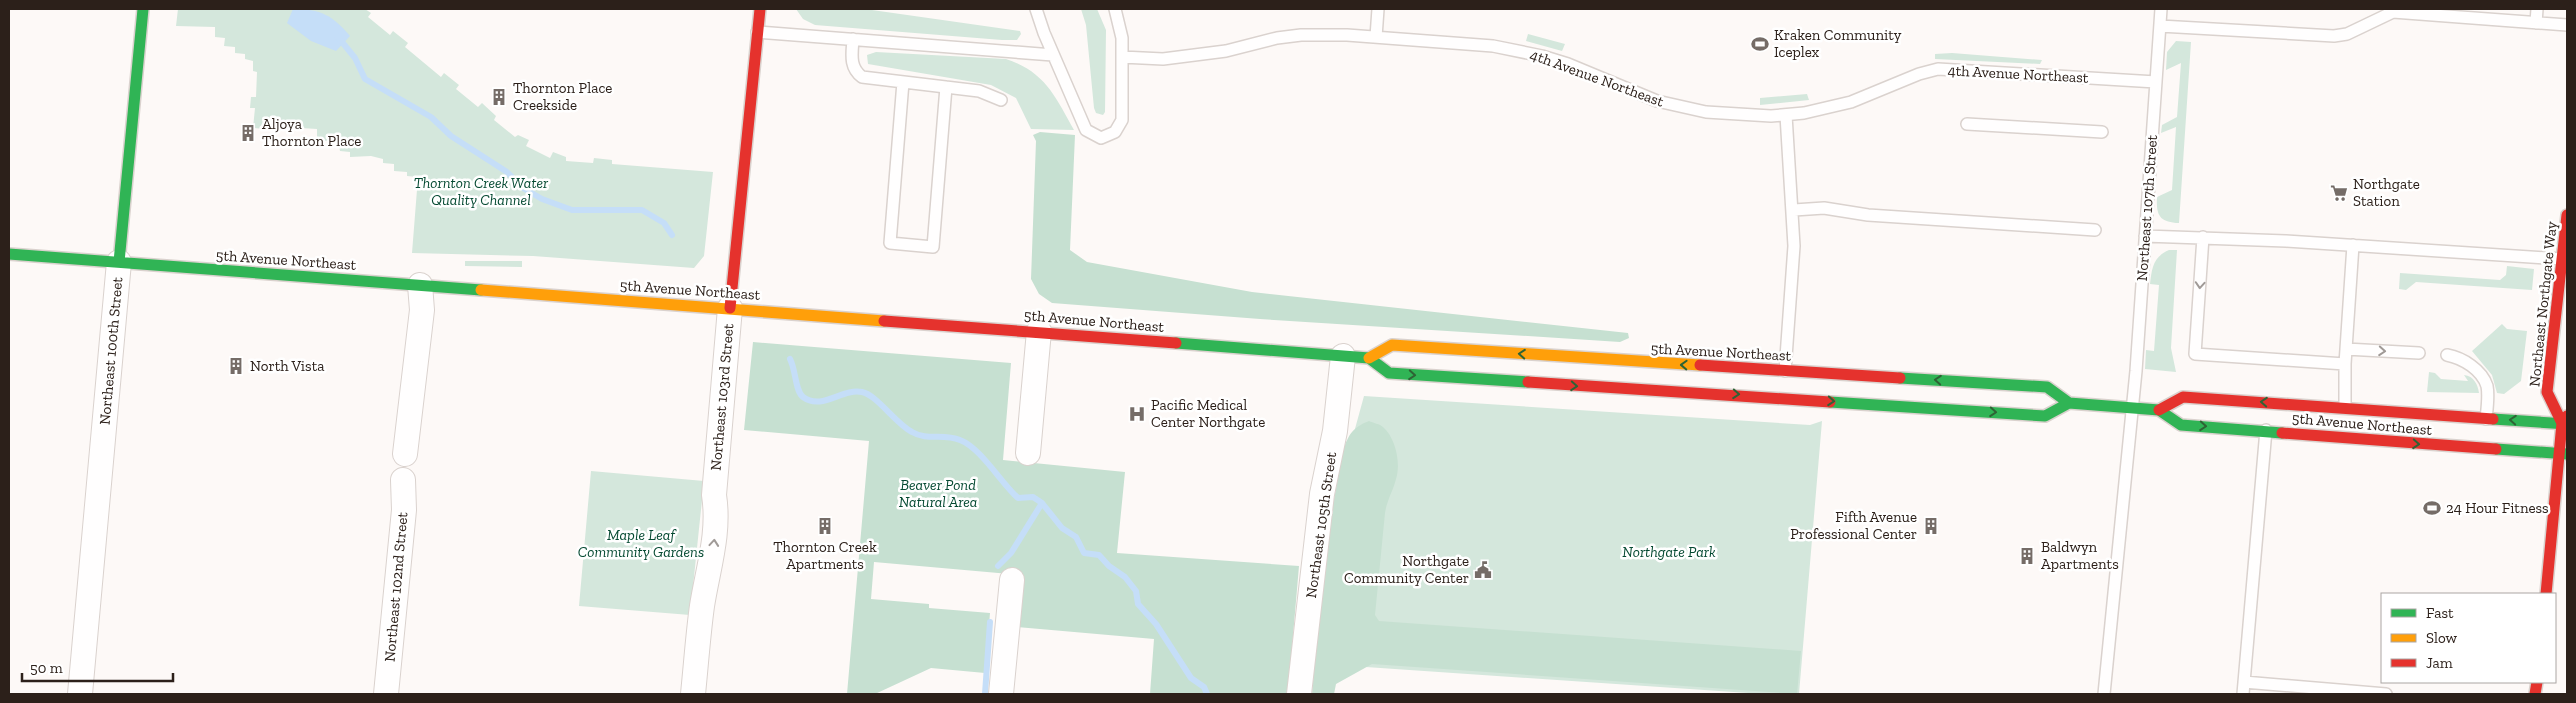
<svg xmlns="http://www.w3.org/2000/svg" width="2576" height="703" viewBox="0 0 2576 703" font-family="'Zilla Slab',serif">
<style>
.green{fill:#d4e7dc}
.forest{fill:#c6e0d1}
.water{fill:#c5def8}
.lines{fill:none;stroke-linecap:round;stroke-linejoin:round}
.stream{stroke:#c5def8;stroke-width:6}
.lane-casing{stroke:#dad2ce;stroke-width:14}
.street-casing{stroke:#dad2ce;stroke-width:26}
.fast-casing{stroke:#dad2ce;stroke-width:14}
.slow-casing{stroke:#dad2ce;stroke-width:14}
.jam-casing{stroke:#dad2ce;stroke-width:14}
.lane{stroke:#fffefe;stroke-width:11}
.street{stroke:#fffefe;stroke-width:24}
.fast{stroke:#30b455;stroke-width:11}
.slow{stroke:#ff9f0a;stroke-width:11}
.jam{stroke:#e5322d;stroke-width:11}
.oneway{stroke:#a09a97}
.oneway2{stroke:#2e6335}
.labels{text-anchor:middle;stroke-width:5;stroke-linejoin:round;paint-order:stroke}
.poi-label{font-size:15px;fill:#2c201a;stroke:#fff;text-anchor:start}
.street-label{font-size:15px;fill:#2c201a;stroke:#fff}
.park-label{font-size:15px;font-style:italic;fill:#044931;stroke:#fff}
</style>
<rect width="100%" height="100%" fill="#fdf9f7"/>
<path class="green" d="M 178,9 L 365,9 L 371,13 L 368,17 L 390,35 L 393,31 L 408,43 L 405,47 L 441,77 L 444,73 L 459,85 L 456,89 L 478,107 L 482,103 L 496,116 L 494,120 L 515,137 L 518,135 L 529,140 L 526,146 L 550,158 L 553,152 L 566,157 L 566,161 L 593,163 L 594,158 L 612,160 L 612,164 L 713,172 L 704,256 L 694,268 L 533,256 L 412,253 L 418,177 L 407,176 L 407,172 L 394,171 L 394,164 L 383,163 L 383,159 L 371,156 L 350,157 L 350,152 L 340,151 L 338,142 L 317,140 L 317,129 L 284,127 L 284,131 L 253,128 L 255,108 L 250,108 L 251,97 L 256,97 L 257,72 L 253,71 L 253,61 L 245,59 L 245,54 L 235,53 L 235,47 L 224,46 L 225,38 L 215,37 L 215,27 L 176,26 Z
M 796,9 L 865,9 L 1020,31 L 1021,34 L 1017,40 L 1002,40 L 815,25 L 803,19 Z
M 1081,9 L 1097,9 L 1106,30 L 1105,112 L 1103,115 L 1096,113 L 1094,108 L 1086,25 Z
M 1528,34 L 1565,44 L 1562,51 L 1526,41 Z
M 2176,41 L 2191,42 L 2179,223 C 2160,222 2156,216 2157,197 L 2172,190 L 2176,127 L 2161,133 L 2162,125 L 2177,117 L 2181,63 L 2166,70 L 2167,52 Z
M 876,52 L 1006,59 C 1045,72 1055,96 1074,130 L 1031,129 L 1016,98 L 991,85 L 868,64 L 867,55 Z
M 1952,53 L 2042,60 L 2040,64 L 1935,59 L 1935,54 Z
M 1807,94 L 1809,100 L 1760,105 L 1760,98 Z
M 2169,250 L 2177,250 L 2171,348 L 2176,372 L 2145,369 L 2146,350 L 2154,351 L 2159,285 L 2150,284 C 2152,268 2153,257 2169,250 Z
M 465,261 L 522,261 L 522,267 L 465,266 Z
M 2507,266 L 2534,269 L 2532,290 L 2416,282 L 2406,290 L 2399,289 L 2400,273 L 2500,280 L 2506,275 Z
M 2502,324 L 2507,329 L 2527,331 L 2521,381 L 2504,394 L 2497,393 L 2492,375 L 2472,351 Z
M 2429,372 L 2435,373 L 2441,379 L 2468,381 L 2464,375 C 2474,376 2478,385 2479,393 L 2427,392 Z
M 1364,396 L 1810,425 L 1822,421 L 1799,694 L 1763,694 L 1322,664 L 1350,447 Z
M 591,471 L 704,481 L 690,615 L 579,606 Z"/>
<path class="forest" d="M 1040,132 L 1075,135 L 1070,250 L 1087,262 L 1252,292 L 1628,333 L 1629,338 L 1620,342 L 1260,319 L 1052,303 L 1039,294 L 1031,279 L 1036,141 L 1033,135 Z
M 753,342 L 1011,363 L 1003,460 L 1125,472 L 1117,553 L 1299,566 L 1288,694 L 1150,694 L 1154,639 L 1017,627 L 1022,575 L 874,562 L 871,599 L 929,604 L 929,608 L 990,613 L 985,673 L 931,668 L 875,694 L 847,694 L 869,441 L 744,430 Z
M 1369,421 C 1373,423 1380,424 1383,427 C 1396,438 1401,464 1396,479 C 1393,491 1387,500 1385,513 L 1375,615 L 1379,621 L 1801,651 L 1797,694 L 1372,664 L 1336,684 L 1334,694 L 1312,694 L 1323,558 L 1343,451 C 1348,435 1353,427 1369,421 Z"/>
<path class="water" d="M 293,9 C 321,9 332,15 350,36 L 336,51 L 311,41 L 287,23 Z"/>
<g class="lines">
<path class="stream" d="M 338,37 L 355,58 L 365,79 L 431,117 L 451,136 L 507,172 L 523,188 L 542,199 L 572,210 L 642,210 L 664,223 L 672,235
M 790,359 C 796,370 795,391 803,397 C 822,411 842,388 862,392 C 877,395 895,423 912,432 C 927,441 944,433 960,440 C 981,448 1001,483 1018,498 L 1033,497 L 1042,503 L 1062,528 L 1076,537 L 1084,553 L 1099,555 L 1109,566 L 1125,577 L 1136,591 L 1138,604 L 1156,624 L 1191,678 L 1204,687 L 1207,694
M 998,566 L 1011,553 L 1042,503
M 985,694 L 990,622"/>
<g class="lane-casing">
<path id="lane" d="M 1036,9 L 1044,33 L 1086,130 L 1101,138 L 1115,132 L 1122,120 L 1122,38 L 1115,9
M 2536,23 L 2537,9
M 2160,26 L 2334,36 L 2347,34 L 2393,12 L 2567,25
M 757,32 L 1053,55
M 1376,37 L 1378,9
M 853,39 C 852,54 849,67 862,77 L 979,91 L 1001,100
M 1122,57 L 1163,59 L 1226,51 L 1277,38 L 1301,35 L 1347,35 L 1493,46 L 1542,56 L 1568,64 L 1657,101 L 1706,112 L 1771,116 L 1804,113 L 1851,102 L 1919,74 L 1938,69 L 2156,82
M 903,82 L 890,243 L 933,247 L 946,87
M 1967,124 L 2102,132
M 1794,210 L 1824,208 L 1868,215 L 2095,230
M 2145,236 L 2286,241 L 2562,259
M 2203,237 L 2195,354 L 2345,364 L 2353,245
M 2346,349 L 2419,353
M 2447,355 C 2463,358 2482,370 2487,386 C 2489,396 2487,409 2486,419
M 1785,371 L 1794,246 L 1786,115
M 2345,408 L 2345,364
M 2244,682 L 2386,694
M 2104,694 L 2136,371 L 2161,9
M 2243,694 L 2266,430"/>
</g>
<g class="street-casing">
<path id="street" d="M 1028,453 L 1039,331
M 405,454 L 422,310 L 420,285
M 80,694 L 119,262
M 386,694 L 404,510 L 403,480
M 693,694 C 696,665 698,635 702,606 C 708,568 720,533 714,495 L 730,308
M 1001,694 L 1012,580
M 1299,694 L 1322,494 L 1335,431 L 1343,356"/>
</g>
<g class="fast-casing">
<path id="fast" d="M 9,254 L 481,290
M 119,262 L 143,9
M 1176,343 L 1369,358 L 1389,373 L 1528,382
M 1900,378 L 2047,387 L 2069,403
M 1830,402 L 2045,416 L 2069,403 L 2159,410 L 2181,425 L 2282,433
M 2493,419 L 2567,424
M 2496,449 L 2567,454"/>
</g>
<g class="slow-casing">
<path id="slow" d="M 481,290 L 884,321
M 1369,358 L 1392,345 L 1700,365"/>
</g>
<g class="jam-casing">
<path id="jam" d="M 730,308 L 760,9
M 884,321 L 1176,343
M 1700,365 L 1900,378
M 1528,382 L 1830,402
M 2159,410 L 2183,397 L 2493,419
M 2562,423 L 2547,392 L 2567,215
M 2282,433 L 2496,449
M 2546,594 L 2562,423 L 2567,416
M 2535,694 L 2537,682"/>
</g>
<use href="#lane" class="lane"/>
<use href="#street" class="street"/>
<use href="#fast" class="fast"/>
<use href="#slow" class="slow"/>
<use href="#jam" class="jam"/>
</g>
<defs><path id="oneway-chevron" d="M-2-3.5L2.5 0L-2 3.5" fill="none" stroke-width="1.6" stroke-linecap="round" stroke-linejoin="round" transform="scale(1.25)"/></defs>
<g class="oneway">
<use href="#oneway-chevron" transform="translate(2200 285) rotate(94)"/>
<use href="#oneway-chevron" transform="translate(2382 351) rotate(4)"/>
<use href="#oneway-chevron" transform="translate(714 543) rotate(-85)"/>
</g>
<g class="oneway2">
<use href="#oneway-chevron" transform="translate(1522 354) rotate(-176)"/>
<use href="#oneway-chevron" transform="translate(1684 365) rotate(-178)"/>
<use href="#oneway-chevron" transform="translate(1412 375) rotate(4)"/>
<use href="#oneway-chevron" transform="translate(1938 380) rotate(-176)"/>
<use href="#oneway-chevron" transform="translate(1574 386) rotate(4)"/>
<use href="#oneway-chevron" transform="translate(1736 394) rotate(4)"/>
<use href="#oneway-chevron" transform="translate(1831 401) rotate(4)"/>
<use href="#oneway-chevron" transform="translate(2264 402) rotate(-176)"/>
<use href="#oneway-chevron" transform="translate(1993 412) rotate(4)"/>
<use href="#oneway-chevron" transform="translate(2513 420) rotate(-176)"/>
<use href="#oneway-chevron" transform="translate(2203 426) rotate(4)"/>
<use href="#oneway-chevron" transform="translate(2416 444) rotate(4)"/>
</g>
<defs>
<g id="stadium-bare" transform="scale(1.35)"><path d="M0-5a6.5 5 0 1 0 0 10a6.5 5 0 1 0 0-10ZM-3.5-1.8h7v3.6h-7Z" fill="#756c67" stroke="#fff" stroke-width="2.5" paint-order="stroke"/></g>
<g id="building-bare" transform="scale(1.35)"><path d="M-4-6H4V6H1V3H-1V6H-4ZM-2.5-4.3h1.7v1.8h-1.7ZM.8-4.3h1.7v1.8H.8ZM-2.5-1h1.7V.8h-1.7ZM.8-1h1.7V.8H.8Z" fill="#756c67" stroke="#fff" stroke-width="2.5" paint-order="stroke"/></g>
<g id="supermarket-bare" transform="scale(1.35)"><path d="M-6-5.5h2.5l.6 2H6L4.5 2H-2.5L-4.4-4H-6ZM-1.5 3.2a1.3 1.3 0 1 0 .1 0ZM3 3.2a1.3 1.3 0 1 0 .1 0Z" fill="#756c67" stroke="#fff" stroke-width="2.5" paint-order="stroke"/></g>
<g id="hospital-bare" transform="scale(1.35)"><path d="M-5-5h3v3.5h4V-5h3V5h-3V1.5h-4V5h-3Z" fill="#756c67" stroke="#fff" stroke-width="2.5" paint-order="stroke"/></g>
<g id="civic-bare" transform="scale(1.35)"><path d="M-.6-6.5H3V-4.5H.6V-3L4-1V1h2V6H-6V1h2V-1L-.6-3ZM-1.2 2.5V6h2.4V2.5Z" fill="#756c67" stroke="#fff" stroke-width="2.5" paint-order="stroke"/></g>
</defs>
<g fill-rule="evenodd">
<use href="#stadium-bare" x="1760" y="44"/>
<use href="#building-bare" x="499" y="97"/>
<use href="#building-bare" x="248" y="133"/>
<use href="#supermarket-bare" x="2339" y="193"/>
<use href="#building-bare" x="236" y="366"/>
<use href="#hospital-bare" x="1137" y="414"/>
<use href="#stadium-bare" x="2432" y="508"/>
<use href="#building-bare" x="825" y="526"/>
<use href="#building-bare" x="1931" y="526"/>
<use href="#building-bare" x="2027" y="556"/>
<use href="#civic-bare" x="1483" y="570"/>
</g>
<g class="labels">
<g class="poi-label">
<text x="1774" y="40">Kraken Community<tspan x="1774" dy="17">Iceplex</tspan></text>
<text x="513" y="93">Thornton Place<tspan x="513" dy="17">Creekside</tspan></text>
<text x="262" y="129">Aljoya<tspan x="262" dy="17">Thornton Place</tspan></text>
<text x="2353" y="189">Northgate<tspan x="2353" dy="17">Station</tspan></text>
<text x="250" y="371">North Vista</text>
<text x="1151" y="410">Pacific Medical<tspan x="1151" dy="17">Center Northgate</tspan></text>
<text x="2446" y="513">24 Hour Fitness</text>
<text x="1917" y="522" text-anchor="end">Fifth Avenue<tspan x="1917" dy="17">Professional Center</tspan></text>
<text x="825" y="552" text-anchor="middle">Thornton Creek<tspan x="825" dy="17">Apartments</tspan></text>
<text x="2041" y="552">Baldwyn<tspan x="2041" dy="17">Apartments</tspan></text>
<text x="1469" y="566" text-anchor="end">Northgate<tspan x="1469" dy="17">Community Center</tspan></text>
</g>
<g class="street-label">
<text transform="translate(2018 74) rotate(3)" y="5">4th Avenue Northeast</text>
<text transform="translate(1597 78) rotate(20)" y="5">4th Avenue Northeast</text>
<text transform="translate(2147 208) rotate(-86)" y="5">Northeast 107th Street</text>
<text transform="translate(286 260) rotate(4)" y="5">5th Avenue Northeast</text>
<text transform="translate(690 290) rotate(4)" y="5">5th Avenue Northeast</text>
<text transform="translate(2543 304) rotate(-84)" y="5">Northeast Northgate Way</text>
<text transform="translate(1094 321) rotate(5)" y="5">5th Avenue Northeast</text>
<text transform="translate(111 351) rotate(-85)" y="5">Northeast 100th Street</text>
<text transform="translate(1721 352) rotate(3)" y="5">5th Avenue Northeast</text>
<text transform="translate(722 397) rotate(-85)" y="5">Northeast 103rd Street</text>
<text transform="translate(2362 424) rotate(5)" y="5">5th Avenue Northeast</text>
<text transform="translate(1321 525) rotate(-82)" y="5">Northeast 105th Street</text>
<text transform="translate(396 587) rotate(-85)" y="5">Northeast 102nd Street</text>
</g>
<g class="park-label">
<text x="481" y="188">Thornton Creek Water<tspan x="481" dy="17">Quality Channel</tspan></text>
<text x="938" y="490">Beaver Pond<tspan x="938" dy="17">Natural Area</tspan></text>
<text x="641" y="540">Maple Leaf<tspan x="641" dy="17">Community Gardens</tspan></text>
<text x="1669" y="557">Northgate Park</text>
</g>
</g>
<rect width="2576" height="703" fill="none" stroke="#2c201a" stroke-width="20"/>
<rect x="2381" y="593" width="175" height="90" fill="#ffffff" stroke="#aba6a3"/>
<rect x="2391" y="609" width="25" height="8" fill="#30b455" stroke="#aba6a3"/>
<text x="2426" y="618" font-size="15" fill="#2c201a">Fast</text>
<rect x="2391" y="634" width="25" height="8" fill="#ff9f0a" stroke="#aba6a3"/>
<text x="2426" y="643" font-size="15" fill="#2c201a">Slow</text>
<rect x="2391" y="659" width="25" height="8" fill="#e5322d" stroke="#aba6a3"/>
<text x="2426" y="668" font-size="15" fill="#2c201a">Jam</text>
<path d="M22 673v8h151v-8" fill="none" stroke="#2c201a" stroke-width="2.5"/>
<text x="30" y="673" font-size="15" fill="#2c201a" stroke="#ffffff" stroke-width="4" paint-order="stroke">50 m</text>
</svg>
